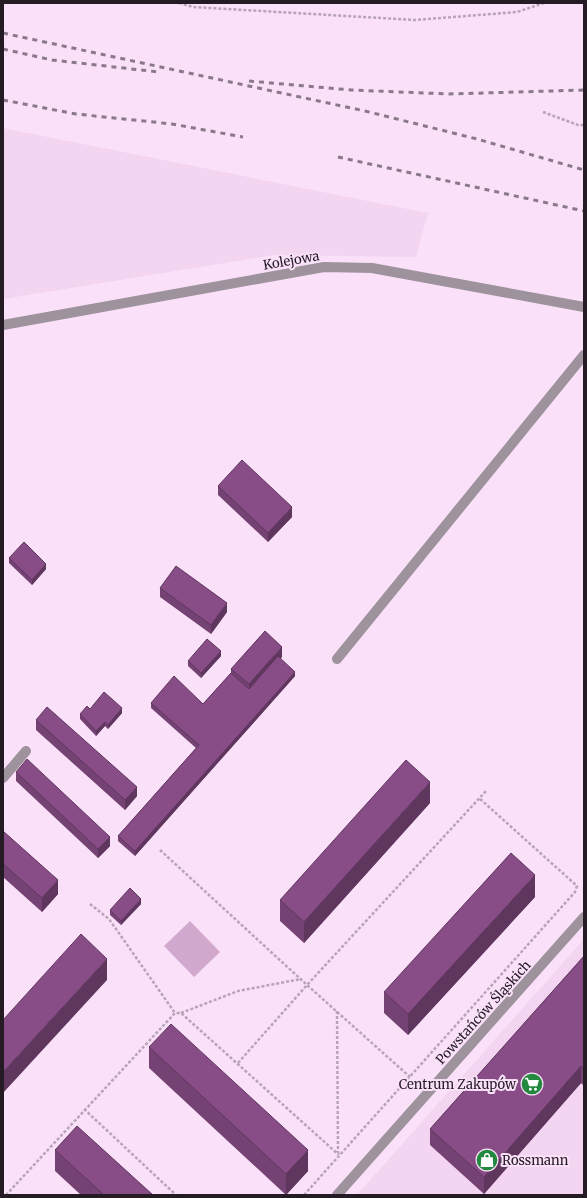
<svg xmlns="http://www.w3.org/2000/svg" width="587" height="1198" viewBox="0 0 587 1198" font-family="Merriweather,serif">
<style>
.built{fill:#f3d4f1}
.green{fill:#d1a8ce}
.lines{fill:none;stroke-linecap:round;stroke-linejoin:round}
.path{stroke:#b8a4b8;stroke-width:2.5;stroke-dasharray:3 2;stroke-linecap:butt}
.lane{stroke:#9e939d;stroke-width:10}
.street{stroke:#9e939d;stroke-width:10}
.rail{stroke:#8a7989;stroke-width:3;stroke-dasharray:5 5;stroke-linecap:butt}
.wall{fill:#754274}
.shaded-wall{fill:#5f365e}
.building{fill:#884d87;stroke:#5f365e}
.labels{text-anchor:middle;stroke-width:4;stroke-linejoin:round;paint-order:stroke}
.street-label{font-size:13px;fill:#241b24;stroke:#fae1f9}
.poi-label{font-size:13px;fill:#241b24;stroke:#fae1f9;text-anchor:end}
</style>
<rect width="100%" height="100%" fill="#fae1f9"/>
<path class="built" d="M 3,128 L 428,213 L 416,257 L 274,255 L 3,299 Z
M 584,939 L 584,1195 L 357,1195 Z"/>
<path class="green" d="M 190,921 L 220,952 L 194,977 L 164,946 Z"/>
<g class="lines">
<path class="path" d="M 179,3 L 193,7 L 415,20 L 517,12 L 544,3
M 543,112 L 578,125 L 584,125
M 160,850 L 307,985 L 410,1077
M 90,904 L 109,919 L 175,1013
M 337,1011 L 338,1153
M 181,1013 L 238,991 L 301,979
M 238,1063 L 307,985 L 486,791
M 84,1109 L 176,1195
M 6,1195 L 175,1013 L 181,1013 L 339,1155
M 304,1195 L 575,892 L 577,886 L 479,798"/>
<path class="lane" d="M 337,659 L 584,355
M 3,778 L 26,751"/>
<path class="street" d="M 3,325 L 324,267 L 372,268 L 584,307
M 337,1195 L 584,917"/>
<path class="rail" d="M 3,33 L 365,111 L 477,139 L 584,170
M 3,49 L 52,60 L 159,72
M 249,81 L 351,90 L 449,94 L 584,90
M 3,100 L 76,114 L 172,124 L 243,137
M 338,157 L 584,211"/>
</g>
<path class="wall" d="M 218,486 L 292,517 L 268,542 L 218,495 Z
M 9,558 L 46,569 L 32,585 L 9,563 Z
M 160,588 L 227,612 L 211,634 L 160,597 Z
M 221,656 L 201,678 L 188,666 L 188,661 Z
M 282,657 L 280,658 L 295,676 L 135,856 L 118,841 L 118,836 L 196,748 L 151,708 L 151,703 L 203,704 L 231,673 L 231,669 Z
M 90,709 L 122,713 L 108,729 L 105,726 L 96,736 L 80,719 L 80,714 Z
M 36,720 L 137,796 L 125,810 L 36,730 Z
M 16,772 L 110,846 L 98,858 L 16,781 Z
M 430,803 L 304,943 L 280,921 L 280,900 Z
M 3,831 L 58,894 L 42,912 L 3,877 Z
M 535,897 L 408,1035 L 384,1013 L 384,992 Z
M 141,904 L 121,925 L 110,915 L 110,910 Z
M 584,956 L 584,1086 L 581,1083 L 484,1194 L 430,1145 L 430,1129 Z
M 149,1047 L 308,1171 L 286,1195 L 149,1068 Z
M 55,1150 L 153,1195 L 81,1195 L 55,1171 Z"/>
<path class="shaded-wall" d="M 292,507 L 292,517 L 268,542 L 268,533 Z
M 46,564 L 46,569 L 32,585 L 32,580 Z
M 227,603 L 227,612 L 211,634 L 211,625 Z
M 282,647 L 282,657 L 249,694 L 249,684 Z
M 221,651 L 221,656 L 201,678 L 201,673 Z
M 295,672 L 295,676 L 135,856 L 135,851 Z
M 122,708 L 122,713 L 108,729 L 108,725 Z
M 105,722 L 105,726 L 96,736 L 96,731 Z
M 430,782 L 430,803 L 304,943 L 304,922 Z
M 137,787 L 137,796 L 125,810 L 125,800 Z
M 110,837 L 110,846 L 98,858 L 98,849 Z
M 535,875 L 535,897 L 408,1035 L 408,1014 Z
M 58,880 L 58,894 L 42,912 L 42,898 Z
M 141,899 L 141,904 L 121,925 L 121,921 Z
M 107,959 L 107,980 L 3,1093 L 3,1072 Z
M 581,1066 L 581,1083 L 484,1194 L 484,1177 Z
M 308,1150 L 308,1171 L 286,1195 L 286,1174 Z"/>
<path class="building" d="M 242,460 L 292,507 L 268,533 L 218,486 Z
M 24,542 L 46,564 L 32,580 L 9,558 Z
M 176,566 L 227,603 L 211,625 L 160,588 Z
M 265,631 L 282,647 L 249,684 L 231,669 Z
M 207,639 L 221,651 L 201,673 L 188,661 Z
M 278,656 L 295,672 L 135,851 L 118,836 L 199,745 L 151,703 L 174,676 L 203,704 L 231,673 L 249,689 Z
M 104,692 L 122,708 L 108,725 L 105,722 L 96,731 L 80,714 L 87,706 L 90,709 Z
M 47,707 L 137,787 L 125,800 L 36,720 Z
M 27,759 L 110,837 L 98,849 L 16,772 Z
M 406,760 L 430,782 L 304,922 L 280,900 Z
M 3,831 L 58,880 L 42,898 L 3,864 Z
M 511,853 L 535,875 L 408,1014 L 384,992 Z
M 130,888 L 141,899 L 121,921 L 110,910 Z
M 81,934 L 107,959 L 3,1072 L 3,1020 Z
M 584,956 L 584,1069 L 581,1066 L 484,1177 L 430,1129 Z
M 171,1024 L 308,1150 L 286,1174 L 149,1047 Z
M 77,1126 L 153,1195 L 104,1195 L 55,1150 Z"/>
<defs>
<g id="supermarket-disc" transform="scale(1.15)"><circle r="9.5" fill="#23893e" stroke="#fae1f9"/><path d="M-6-5.5h2.5l.6 2H6L4.5 2H-2.5L-4.4-4H-6ZM-1.5 3.2a1.3 1.3 0 1 0 .1 0ZM3 3.2a1.3 1.3 0 1 0 .1 0Z" fill="#fff"/></g>
<g id="shop-disc" transform="scale(1.15)"><circle r="9.5" fill="#23893e" stroke="#fae1f9"/><path d="M-5-2.5h2.3a2.7 3.5 0 0 1 5.4 0H5L5.5 6h-11ZM-1.5-2.5h3a1.5 2.3 0 0 0-3 0Z" fill="#fff"/></g>
</defs>
<g fill-rule="evenodd">
<use href="#supermarket-disc" x="532" y="1084"/>
<use href="#shop-disc" x="487" y="1160"/>
</g>
<g class="labels">
<g class="street-label">
<text transform="translate(291 260) rotate(-10)" y="5">Kolejowa</text>
<text transform="translate(483 1012) rotate(-48)" y="5">Powstańców Śląskich</text>
</g>
<g class="poi-label">
<text x="516" y="1089">Centrum Zakupów</text>
<text x="502" y="1165" text-anchor="start">Rossmann</text>
</g>
</g>
<rect width="587" height="1198" fill="none" stroke="#241b24" stroke-width="8"/>
</svg>
